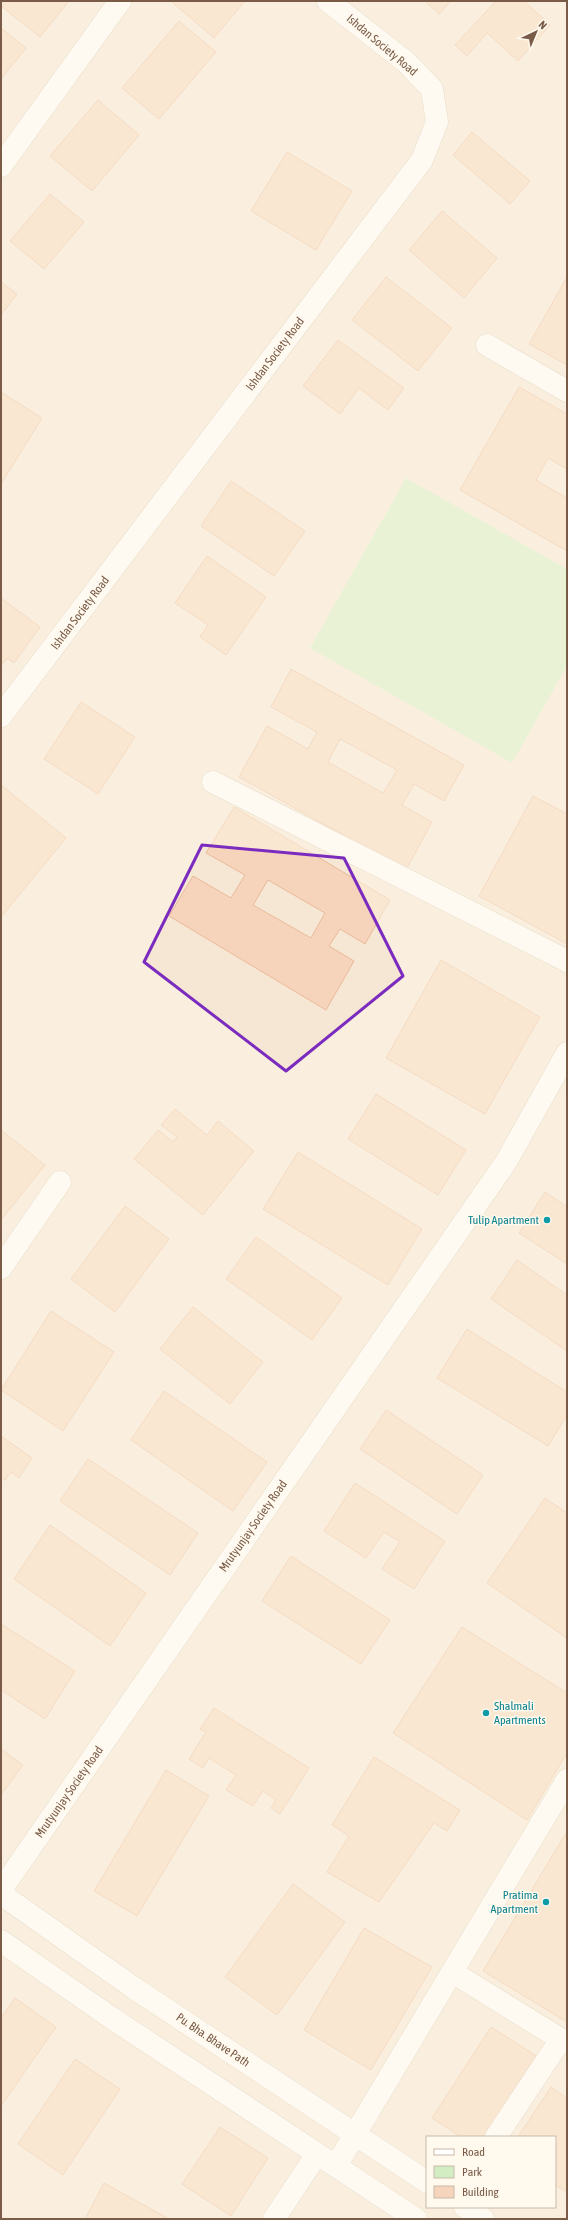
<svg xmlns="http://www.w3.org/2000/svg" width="568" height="2220" viewBox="0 0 568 2220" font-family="'Asap Condensed',sans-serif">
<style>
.residential{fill:#f6e7d4;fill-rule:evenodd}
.green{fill:#d3edc3}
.building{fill:#f6d4bb;stroke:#eaba9a;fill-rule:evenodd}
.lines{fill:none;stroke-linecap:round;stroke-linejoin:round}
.minor-casing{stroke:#d1bdaa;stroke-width:23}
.minor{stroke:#fff;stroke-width:22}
.marked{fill:none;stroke:#7b2cbf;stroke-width:3;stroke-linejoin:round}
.culture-dot{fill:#0f9aa8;stroke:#fff9ee;stroke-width:1.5}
.labels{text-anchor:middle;stroke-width:3;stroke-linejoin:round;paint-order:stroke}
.street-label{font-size:12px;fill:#7a5b48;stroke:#fff9ee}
.culture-label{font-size:12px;fill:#0d838f;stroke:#fff9ee;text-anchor:end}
</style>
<rect width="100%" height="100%" fill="#fef5e6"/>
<path class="residential" d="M 1,1 L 567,1 L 567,2219 L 1,2219 ZM 427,2137 L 555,2137 L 555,2207 L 427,2207 Z"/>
<path class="green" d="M 406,478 L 567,569 L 567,666 L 512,763 L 310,648 Z"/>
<path class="building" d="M 1,1 L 69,1 L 40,37 L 1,6 Z
M 173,1 L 245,1 L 214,38 L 172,2 Z
M 425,1 L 451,1 L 439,14 Z
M 496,1 L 524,1 L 550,25 L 518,61 L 487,33 L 467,56 L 455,45 Z
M 179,21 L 216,52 L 159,119 L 122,88 Z
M 1,28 L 26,48 L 1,79 Z
M 98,100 L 139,135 L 92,191 L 50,156 Z
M 472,132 L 530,181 L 510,204 L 453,155 Z
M 287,152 L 352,191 L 316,250 L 251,211 Z
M 50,194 L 84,222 L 44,269 L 10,241 Z
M 442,211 L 497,258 L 464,298 L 409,250 Z
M 386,277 L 452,328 L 418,371 L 352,320 Z
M 567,277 L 567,365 L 529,344 Z
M 1,282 L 17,294 L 1,315 Z
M 338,340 L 404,388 L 388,410 L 359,388 L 340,414 L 303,386 Z
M 519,387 L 567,414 L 567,469 L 548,458 L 536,480 L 567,498 L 567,551 L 460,490 Z
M 1,392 L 42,418 L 1,484 Z
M 231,481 L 305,531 L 274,576 L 201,526 Z
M 207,556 L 266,597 L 226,655 L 200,637 L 208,625 L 175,603 Z
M 1,598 L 40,627 L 14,663 L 7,658 L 1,666 Z
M 291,669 L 464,765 L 444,801 L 414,784 L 402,805 L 432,822 L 406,870 L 239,777 L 267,726 L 308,749 L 317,732 L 271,707 ZM 340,739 L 397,770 L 383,793 L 328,762 Z
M 81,702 L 135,737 L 98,794 L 44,759 Z
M 1,785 L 66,838 L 1,917 Z
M 533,796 L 567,814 L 567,944 L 479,896 Z
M 234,807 L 390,900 L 365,944 L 340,929 L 329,946 L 354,961 L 326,1010 L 169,916 L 193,876 L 231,898 L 245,875 L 206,853 ZM 268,880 L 325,913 L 311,938 L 253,905 Z
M 441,960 L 540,1017 L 485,1114 L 386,1058 Z
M 376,1094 L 466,1150 L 438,1195 L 348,1139 Z
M 175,1109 L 207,1135 L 218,1121 L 254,1151 L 203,1215 L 134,1159 L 158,1130 L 173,1142 L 177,1137 L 161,1125 Z
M 1,1130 L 45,1165 L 1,1220 Z
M 298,1152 L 422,1229 L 388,1285 L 263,1209 Z
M 545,1192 L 567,1207 L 567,1264 L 519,1233 Z
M 125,1206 L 169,1239 L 115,1312 L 71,1279 Z
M 256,1237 L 342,1298 L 312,1340 L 226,1279 Z
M 517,1260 L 567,1295 L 567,1351 L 491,1299 Z
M 193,1307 L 263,1362 L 230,1404 L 160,1349 Z
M 51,1311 L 114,1352 L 63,1431 L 1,1390 Z
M 467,1329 L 567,1392 L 567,1415 L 548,1446 L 437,1378 Z
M 164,1391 L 267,1462 L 233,1511 L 131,1440 Z
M 386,1410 L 483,1475 L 457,1514 L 360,1449 Z
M 1,1436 L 32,1458 L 19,1478 L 11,1472 L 5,1480 L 1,1477 Z
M 88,1459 L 198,1533 L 170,1575 L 60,1501 Z
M 355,1483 L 445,1541 L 414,1589 L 382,1569 L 400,1542 L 384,1532 L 366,1558 L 324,1531 Z
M 545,1498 L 567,1513 L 567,1638 L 487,1583 Z
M 50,1525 L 146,1593 L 110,1646 L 14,1579 Z
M 291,1556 L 390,1620 L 361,1664 L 262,1601 Z
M 1,1624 L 75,1671 L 45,1719 L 1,1690 Z
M 462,1627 L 567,1693 L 567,1753 L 527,1820 L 393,1733 Z
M 214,1708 L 309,1768 L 280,1814 L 271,1808 L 276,1800 L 263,1791 L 253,1806 L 226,1790 L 236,1775 L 209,1758 L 203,1768 L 189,1759 L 206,1732 L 200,1729 Z
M 1,1749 L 23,1765 L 1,1795 Z
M 374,1757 L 460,1810 L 447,1831 L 434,1823 L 379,1902 L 327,1872 L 349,1836 L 332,1825 Z
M 166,1770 L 209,1796 L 137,1916 L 94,1891 Z
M 566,1833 L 567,1833 L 567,2022 L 483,1971 Z
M 293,1884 L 345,1922 L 277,2015 L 225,1977 Z
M 364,1928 L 432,1967 L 371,2070 L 304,2030 Z
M 15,1998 L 56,2027 L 1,2106 L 1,2018 Z
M 491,2027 L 538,2057 L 487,2137 L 461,2137 L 432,2118 Z
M 75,2059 L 120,2089 L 63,2175 L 18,2144 Z
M 551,2087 L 567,2098 L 567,2187 L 564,2191 L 555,2185 L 555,2137 L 518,2137 Z
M 220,2127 L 268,2158 L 231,2216 L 182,2184 Z
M 104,2183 L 169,2219 L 85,2219 Z"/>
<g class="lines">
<g class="minor-casing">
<path id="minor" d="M 1,166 L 120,1
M 487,345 L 567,391
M 1,716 L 422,160 L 437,122 L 432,89 L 406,62 L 328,1
M 213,782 L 567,961
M 1,1268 L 60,1182
M 1,1890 L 506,1162 L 567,1053
M 1,1894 L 134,1988 L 427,2182
M 1,1941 L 113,2019 L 416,2219
M 452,1972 L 567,2043
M 496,2137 L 561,2039
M 336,2166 L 567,1780
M 465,2207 L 483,2219
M 274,2219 L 317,2154"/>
</g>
<use href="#minor" class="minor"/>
</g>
<path d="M0 0H568V2220H0ZM 202,845 L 344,858 L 403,976 L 286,1071 L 144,962 Z" fill="#fef5e6" fill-opacity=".55" fill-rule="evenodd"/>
<path class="marked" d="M 202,845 L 344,858 L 403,976 L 286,1071 L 144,962 Z"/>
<g class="culture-dot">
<circle cx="547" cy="1220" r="4"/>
<circle cx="486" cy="1713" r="4"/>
<circle cx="546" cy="1902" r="4"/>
</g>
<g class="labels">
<g class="street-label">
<text transform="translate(382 45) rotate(40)" y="4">Ishdan Society Road</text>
<text transform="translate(275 354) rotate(-53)" y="4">Ishdan Society Road</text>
<text transform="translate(80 613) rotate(-53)" y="4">Ishdan Society Road</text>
<text transform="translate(253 1526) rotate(-55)" y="4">Mrutyunjay Society Road</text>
<text transform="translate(69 1792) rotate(-55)" y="4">Mrutyunjay Society Road</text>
<text transform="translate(213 2040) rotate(34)" y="4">Pu. Bha. Bhave Path</text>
</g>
<g class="culture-label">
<text x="539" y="1224">Tulip Apartment</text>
<text x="494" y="1710" text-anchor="start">Shalmali<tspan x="494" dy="14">Apartments</tspan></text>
<text x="538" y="1899">Pratima<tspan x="538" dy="14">Apartment</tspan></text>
</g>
</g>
<rect width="568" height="2220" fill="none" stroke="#7a5b48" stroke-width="4"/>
<rect x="426" y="2136" width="130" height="72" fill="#fff9ee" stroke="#cabaac"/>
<rect x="434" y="2149" width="20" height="6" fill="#ffffff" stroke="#cabaac"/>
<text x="462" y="2156" font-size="12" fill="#7a5b48">Road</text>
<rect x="434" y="2166" width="20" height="12" fill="#d3edc3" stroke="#cabaac"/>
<text x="462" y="2176" font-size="12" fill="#7a5b48">Park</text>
<rect x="434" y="2186" width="20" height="12" fill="#f6d4bb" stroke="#cabaac"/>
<text x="462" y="2196" font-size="12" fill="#7a5b48">Building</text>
<g transform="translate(536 32) rotate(44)" stroke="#fff9ee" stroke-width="3" paint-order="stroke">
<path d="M0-3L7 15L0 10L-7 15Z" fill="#7a5b48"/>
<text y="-6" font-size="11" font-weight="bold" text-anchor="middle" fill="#7a5b48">N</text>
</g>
</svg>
